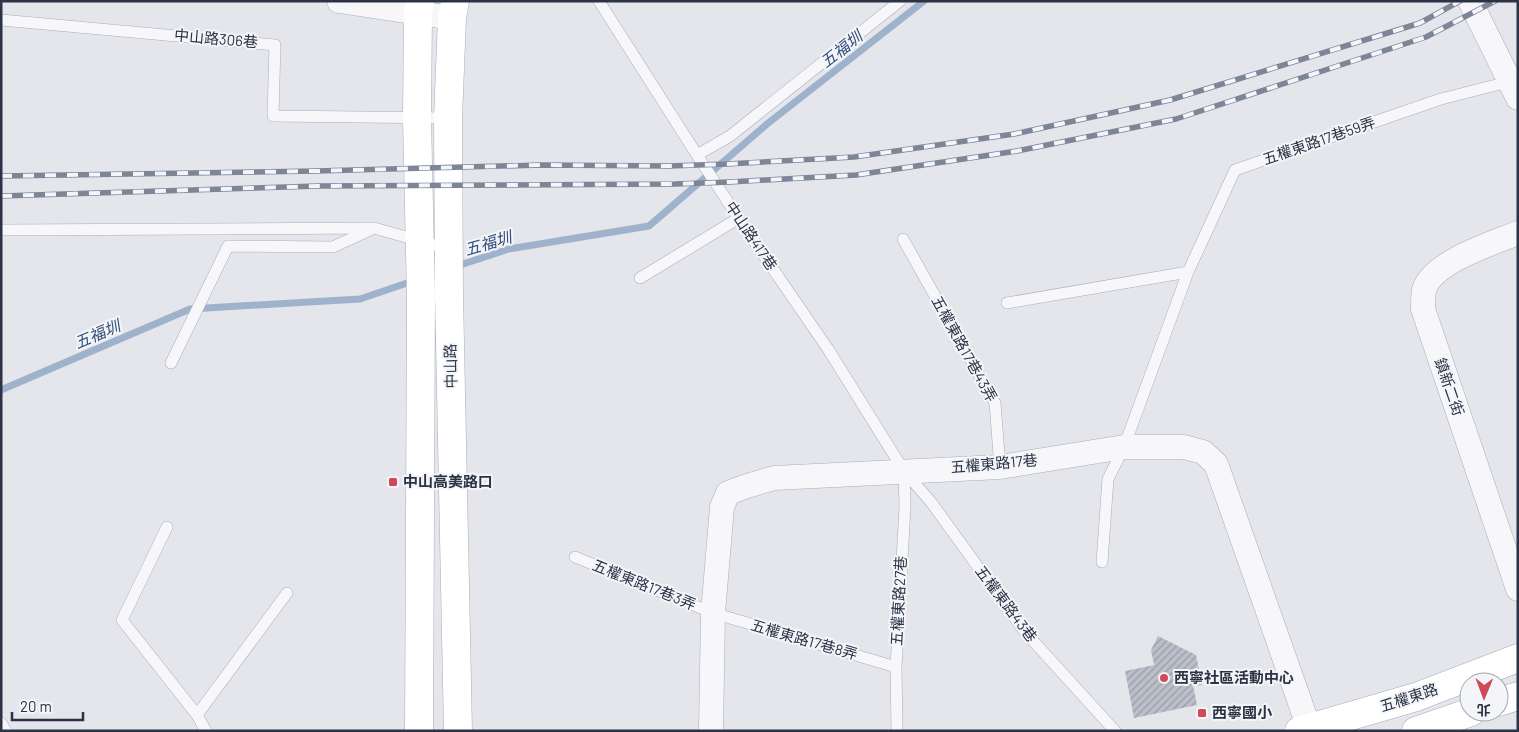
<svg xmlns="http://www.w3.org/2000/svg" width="1519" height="732" viewBox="0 0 1519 732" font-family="Barlow,'Noto Sans TC',sans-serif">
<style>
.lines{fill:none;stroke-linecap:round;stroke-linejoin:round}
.stream{stroke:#9eb2cc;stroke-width:7}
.building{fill:url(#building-hatch)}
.lane-casing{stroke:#a9adb7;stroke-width:12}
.street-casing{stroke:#a9adb7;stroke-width:25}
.secondary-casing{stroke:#a9adb7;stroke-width:29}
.lane{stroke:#f7f7fa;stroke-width:11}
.street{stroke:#f7f7fa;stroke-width:24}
.secondary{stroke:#fff;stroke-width:28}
.rail-casing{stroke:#7d8596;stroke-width:5.5}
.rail{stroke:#f3f5f9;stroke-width:4;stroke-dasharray:11;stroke-linecap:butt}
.poi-dot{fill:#d14856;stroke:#f3f5f9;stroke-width:2}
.labels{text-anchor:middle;stroke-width:4;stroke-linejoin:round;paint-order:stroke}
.street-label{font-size:15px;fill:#2b3345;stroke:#f3f5f9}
.poi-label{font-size:15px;font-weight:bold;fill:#2b3345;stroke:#f3f5f9;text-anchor:start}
.water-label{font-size:16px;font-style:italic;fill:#344f7a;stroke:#f3f5f9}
</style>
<defs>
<pattern id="building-hatch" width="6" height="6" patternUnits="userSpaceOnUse" patternTransform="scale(1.25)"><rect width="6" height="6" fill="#bbbfca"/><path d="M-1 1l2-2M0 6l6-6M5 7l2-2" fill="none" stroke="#989ca6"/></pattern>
</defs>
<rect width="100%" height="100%" fill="#e4e6ec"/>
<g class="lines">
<path class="stream" d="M 454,267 L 509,249 L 649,226 L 767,124 L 924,1
M 1,390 L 190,309 L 360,299 L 416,280"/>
</g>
<path class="building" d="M 1158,636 L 1196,655 L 1202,685 L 1193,686 L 1197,705 L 1134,718 L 1125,671 L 1154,665 L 1151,650 Z"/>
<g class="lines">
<g class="lane-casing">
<path id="lane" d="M 599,1 L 697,155 L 749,234 L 828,349 L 904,471 L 931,502 L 1025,632 L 1115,731
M 1,20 L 275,45 L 273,116 L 448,118
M 697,155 L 730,136 L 900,1
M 1,230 L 374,228 L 449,249
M 903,239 L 995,403 L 1000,467
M 640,278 L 739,218
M 1007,303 L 1188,272
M 171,363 L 228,246 L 333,247 L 370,230
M 167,527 L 122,620 L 197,715
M 575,557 L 713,613 L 896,667
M 1102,562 L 1108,479 L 1124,447 L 1188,272 L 1235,170 L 1441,99 L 1512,81
M 1,723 L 6,731
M 206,731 L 197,715 L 287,593
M 897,731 L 896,667 L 905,507 L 904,471"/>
</g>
<g class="street-casing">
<path id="street" d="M 339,1 L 452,18
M 1470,1 L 1518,98
M 1518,233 C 1493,243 1432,262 1424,290 C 1423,296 1423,303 1423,309 L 1518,589
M 711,731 L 713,613 L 722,507 L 728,493 L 747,486 L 774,478 L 1000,467 L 1124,447 L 1184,447 L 1203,452 L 1216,464 L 1309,728"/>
</g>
<g class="secondary-casing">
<path id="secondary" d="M 455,1 L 452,18 L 448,118 L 449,295 L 458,731
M 1499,702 L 1518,696
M 419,731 L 421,297 L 417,118 L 418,14 L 420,1
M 1299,731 L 1416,697 L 1518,658
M 1416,731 L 1471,712"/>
</g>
<use href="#lane" class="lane"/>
<use href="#street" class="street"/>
<use href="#secondary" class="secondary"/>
<g class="rail-casing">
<path id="rail" d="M 1,176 L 316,171 L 541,165 L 669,166 L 727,164 L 854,157 L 1014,134 L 1170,100 L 1420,23 L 1460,1
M 1,196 L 318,186 L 675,184 L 730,182 L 856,175 L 1017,151 L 1176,119 L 1426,37 L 1495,1"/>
</g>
<use href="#rail" class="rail"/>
</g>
<g class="poi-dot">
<rect x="388" y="477" width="10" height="10" rx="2.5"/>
<circle cx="1164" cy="678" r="5"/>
<rect x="1197" y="708" width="10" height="10" rx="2.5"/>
</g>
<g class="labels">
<g class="street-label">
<text transform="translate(216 39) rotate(5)" y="5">中山路306巷</text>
<text transform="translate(1319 141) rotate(-19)" y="5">五權東路17巷59弄</text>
<text transform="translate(751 236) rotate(56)" y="5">中山路417巷</text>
<text transform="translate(964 349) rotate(61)" y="5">五權東路17巷43弄</text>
<text transform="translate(451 366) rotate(-91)" y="5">中山路</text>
<text transform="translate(1449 387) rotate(71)" y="5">鎮新二街</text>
<text transform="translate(994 464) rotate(-5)" y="5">五權東路17巷</text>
<text transform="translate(644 585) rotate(22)" y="5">五權東路17巷3弄</text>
<text transform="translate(899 601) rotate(-87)" y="5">五權東路27巷</text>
<text transform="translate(1006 604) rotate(53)" y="5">五權東路43巷</text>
<text transform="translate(804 640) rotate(16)" y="5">五權東路17巷8弄</text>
<text transform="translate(1409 698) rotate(-18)" y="5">五權東路</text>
</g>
<g class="poi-label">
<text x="403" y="487">中山高美路口</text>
<text x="1174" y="683">西寧社區活動中心</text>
<text x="1212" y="718">西寧國小</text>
</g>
<g class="water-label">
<text transform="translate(841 49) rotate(-38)" y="6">五福圳</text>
<text transform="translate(488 243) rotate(-16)" y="6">五福圳</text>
<text transform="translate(97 334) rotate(-23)" y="6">五福圳</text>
</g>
</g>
<rect width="1519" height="732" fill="none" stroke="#2b3345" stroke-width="5"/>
<g transform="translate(1484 697) rotate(181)"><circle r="24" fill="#f3f5f9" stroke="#a3a7b1"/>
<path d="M0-4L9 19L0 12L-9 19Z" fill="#d14856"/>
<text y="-8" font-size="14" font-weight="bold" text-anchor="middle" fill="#2b3345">北</text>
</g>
<path d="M12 712v8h71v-8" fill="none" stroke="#2b3345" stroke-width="2.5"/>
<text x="20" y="712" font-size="15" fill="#2b3345" stroke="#f3f5f9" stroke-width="4" paint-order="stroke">20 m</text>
</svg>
